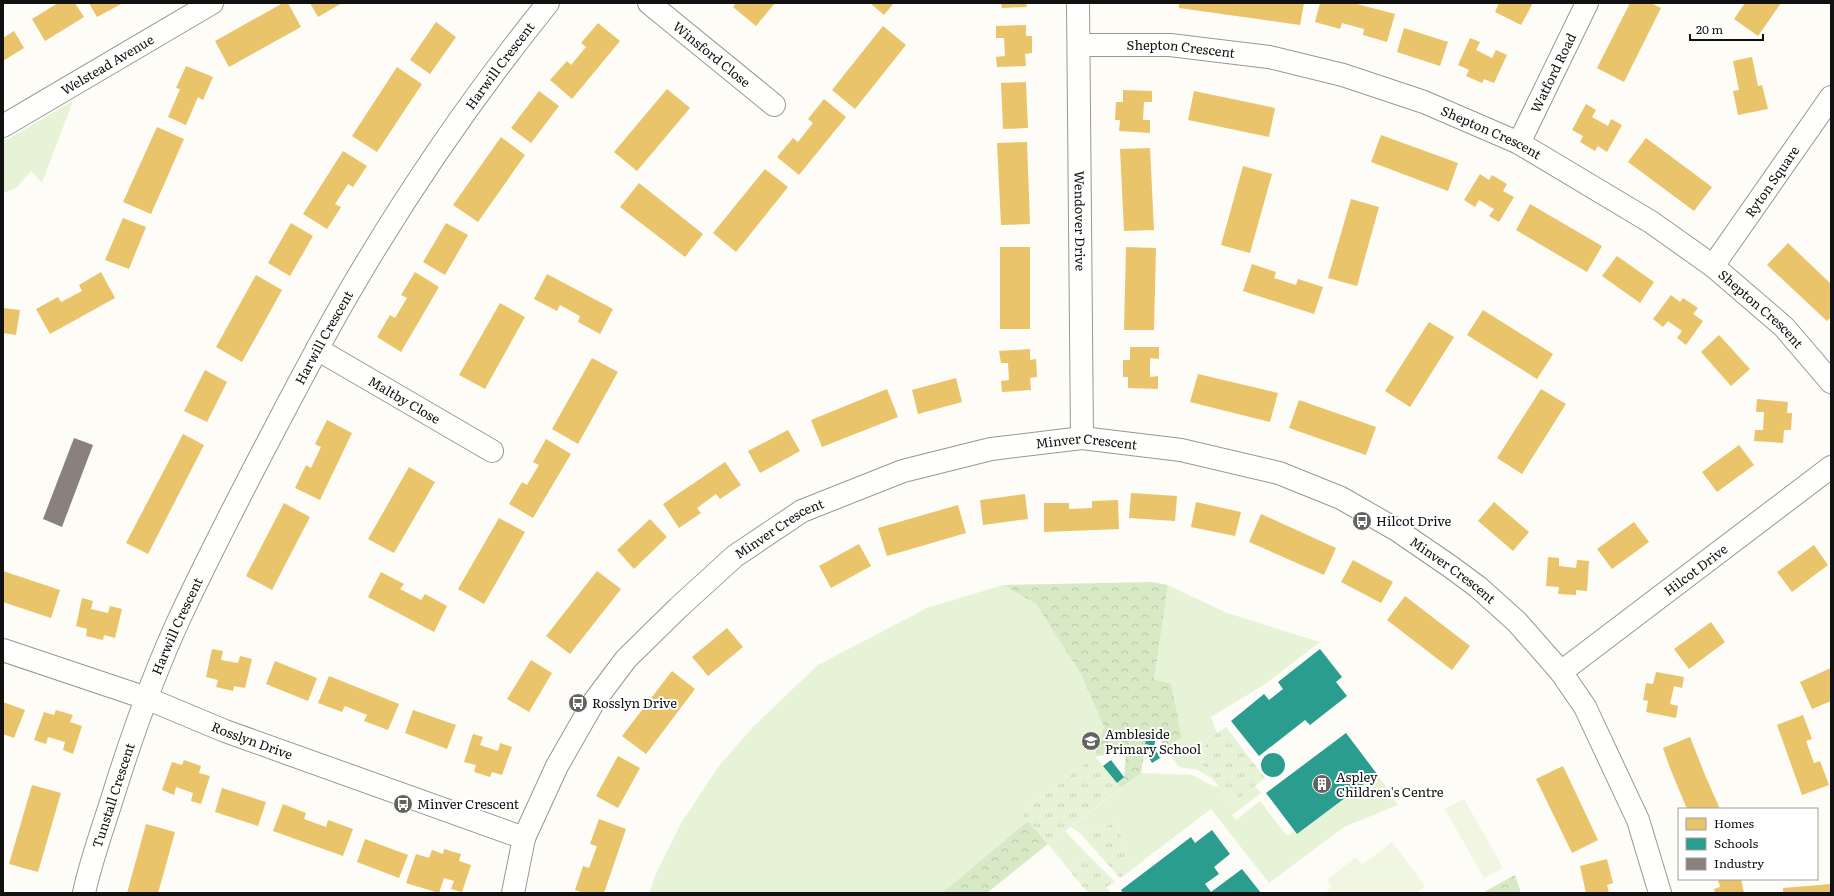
<svg xmlns="http://www.w3.org/2000/svg" width="1834" height="896" viewBox="0 0 1834 896" font-family="Literata,serif">
<style>
.grass{fill:#e7f3d7}
.forest{fill:url(#forest-crowns)}
.park{fill:url(#park-tufts)}
.pitch{fill:#f0f6e1}
.homes{fill:#e9c46a}
.schools{fill:#2a9d8f}
.industry{fill:#8a817c}
.lines{fill:none;stroke-linecap:round;stroke-linejoin:round}
.street-casing{stroke:#979795;stroke-width:24}
.street{stroke:#fffffe;stroke-width:22}
.labels{text-anchor:middle;stroke-width:4;stroke-linejoin:round;paint-order:stroke}
.street-label{font-size:13px;fill:#111;stroke:#fff}
.poi-label{font-size:13px;fill:#111;stroke:#fff;text-anchor:start}
</style>
<defs>
<pattern id="forest-crowns" width="20" height="18" patternUnits="userSpaceOnUse"><rect width="20" height="18" fill="#d8eac5"/><path d="M2 6a3 3 0 1 1 6 0M12 15a3 3 0 1 1 6 0" fill="none" stroke="#b8c8a8"/></pattern>
<pattern id="park-tufts" width="24" height="20" patternUnits="userSpaceOnUse"><rect width="24" height="20" fill="#e7f3d7"/><path d="M3 7l-1-3M5 7V3M7 7l1-3M15 17l-1-3M17 17v-4M19 17l1-3" fill="none" stroke="#c5cfb8"/></pattern>
</defs>
<rect width="100%" height="100%" fill="#fdfcf7"/>
<path class="grass" d="M 73,101 L 42,183 L 31,171 L 16,188 L 3,193 L 3,142 Z
M 1003,585 L 1036,604 L 1082,676 L 1104,727 L 1095,756 L 1021,813 L 1028,821 L 942,893 L 649,893 L 656,874 L 680,825 L 718,767 L 755,725 L 818,665 L 927,608 Z
M 1168,585 L 1227,613 L 1320,642 L 1264,685 L 1211,717 L 1217,733 L 1207,739 L 1201,763 L 1214,780 L 1198,770 L 1179,767 L 1166,749 L 1182,737 L 1171,683 L 1154,680 Z
M 1141,773 L 1192,775 L 1215,787 L 1218,786 L 1232,804 L 1255,786 L 1261,793 L 1232,815 L 1236,820 L 1260,801 L 1287,836 L 1294,831 L 1297,834 L 1377,774 L 1398,805 L 1344,827 L 1269,883 L 1211,809 L 1131,870 L 1117,823 L 1080,833 L 1071,827 Z
M 1065,831 L 1088,855 L 1069,870 L 1048,844 Z"/>
<path class="forest" d="M 1152,582 L 1168,585 L 1154,680 L 1171,683 L 1182,737 L 1166,749 L 1160,740 L 1147,737 L 1141,773 L 1121,788 L 1117,783 L 1124,777 L 1126,753 L 1095,756 L 1104,727 L 1082,676 L 1036,604 L 1003,585 Z
M 1028,821 L 1048,844 L 987,893 L 942,893 Z
M 1515,875 L 1521,893 L 1482,893 Z"/>
<path class="park" d="M 1226,727 L 1265,778 L 1232,804 L 1201,763 L 1207,739 Z
M 1095,756 L 1121,788 L 1048,844 L 1021,813 Z
M 1117,823 L 1131,870 L 1120,878 L 1080,833 Z
M 1088,855 L 1115,882 L 1106,887 L 1111,893 L 1088,893 L 1069,870 Z"/>
<path class="pitch" d="M 1464,799 L 1503,868 L 1484,878 L 1445,809 Z
M 1392,842 L 1425,886 L 1416,893 L 1324,893 L 1332,887 L 1327,880 L 1356,857 L 1362,865 Z"/>
<path class="homes" d="M 58,3 L 75,3 L 84,17 L 45,41 L 32,19 Z
M 89,3 L 123,3 L 97,17 Z
M 283,3 L 288,3 L 301,27 L 229,67 L 215,41 Z
M 310,3 L 342,3 L 318,17 Z
M 736,3 L 775,3 L 756,26 L 733,7 Z
M 870,3 L 894,3 L 884,15 Z
M 1001,3 L 1026,3 L 1027,7 L 1002,8 Z
M 1179,3 L 1304,3 L 1300,25 L 1179,8 Z
M 1320,3 L 1353,3 L 1395,14 L 1387,42 L 1363,35 L 1364,29 L 1342,23 L 1340,29 L 1315,22 Z
M 1499,3 L 1533,3 L 1521,25 L 1495,12 Z
M 1630,3 L 1651,3 L 1661,8 L 1624,82 L 1597,68 Z
M 1745,3 L 1781,3 L 1758,36 L 1734,19 Z
M 436,22 L 456,37 L 430,74 L 410,60 Z
M 598,23 L 620,41 L 572,99 L 550,80 L 567,61 L 571,65 L 586,47 L 581,43 Z
M 1026,25 L 1026,36 L 1032,36 L 1032,53 L 1025,54 L 1026,66 L 997,67 L 996,57 L 1005,56 L 1004,38 L 996,38 L 996,26 Z
M 883,26 L 906,45 L 855,109 L 832,90 Z
M 1404,28 L 1448,42 L 1440,66 L 1397,52 Z
M 14,31 L 24,48 L 3,61 L 3,38 Z
M 1470,38 L 1480,42 L 1476,50 L 1492,58 L 1496,50 L 1507,55 L 1494,83 L 1484,79 L 1482,83 L 1466,76 L 1469,70 L 1458,65 Z
M 1752,57 L 1758,86 L 1762,85 L 1768,109 L 1738,115 L 1733,91 L 1739,90 L 1733,61 Z
M 186,66 L 213,77 L 203,100 L 198,97 L 186,125 L 168,117 L 180,89 L 176,88 Z
M 397,67 L 422,84 L 377,152 L 352,136 Z
M 1026,82 L 1028,128 L 1003,129 L 1001,83 Z
M 667,89 L 690,108 L 637,171 L 614,152 Z
M 1123,90 L 1152,91 L 1152,102 L 1144,102 L 1143,120 L 1150,120 L 1150,133 L 1119,131 L 1120,120 L 1115,120 L 1116,102 L 1123,102 Z
M 539,91 L 559,106 L 531,143 L 511,128 Z
M 1194,91 L 1275,108 L 1269,137 L 1188,120 Z
M 824,99 L 846,117 L 799,175 L 777,157 L 793,138 L 798,142 L 813,123 L 808,119 Z
M 1586,104 L 1596,110 L 1592,117 L 1608,126 L 1611,119 L 1622,125 L 1607,152 L 1598,146 L 1595,151 L 1580,142 L 1583,136 L 1572,130 Z
M 157,127 L 184,139 L 151,214 L 123,202 Z
M 1381,135 L 1458,163 L 1448,191 L 1371,162 Z
M 501,137 L 525,155 L 478,222 L 453,205 Z
M 1646,138 L 1712,187 L 1694,211 L 1628,162 Z
M 1027,142 L 1030,224 L 1001,225 L 997,143 Z
M 1150,148 L 1154,230 L 1124,231 L 1120,149 Z
M 343,151 L 367,166 L 353,187 L 348,184 L 335,204 L 341,207 L 327,229 L 303,214 Z
M 1243,166 L 1272,174 L 1250,253 L 1221,245 Z
M 765,169 L 788,187 L 736,252 L 713,233 Z
M 1480,174 L 1489,180 L 1492,175 L 1507,184 L 1503,191 L 1514,197 L 1499,222 L 1489,216 L 1494,209 L 1479,200 L 1475,207 L 1464,200 Z
M 639,183 L 703,234 L 685,257 L 620,207 Z
M 1351,199 L 1379,207 L 1357,286 L 1328,278 Z
M 1530,204 L 1602,246 L 1587,272 L 1516,230 Z
M 123,218 L 146,227 L 129,269 L 105,260 Z
M 291,223 L 313,236 L 290,276 L 268,263 Z
M 446,223 L 468,235 L 445,275 L 423,262 Z
M 1788,243 L 1831,284 L 1831,317 L 1827,321 L 1767,265 Z
M 1000,247 L 1030,247 L 1030,329 L 1000,329 Z
M 1126,247 L 1156,248 L 1154,330 L 1124,330 Z
M 1617,256 L 1654,282 L 1640,303 L 1602,276 Z
M 1252,264 L 1276,272 L 1274,278 L 1296,285 L 1298,279 L 1323,287 L 1314,314 L 1243,291 Z
M 101,272 L 115,298 L 50,334 L 36,309 L 58,297 L 61,302 L 82,291 L 79,285 Z
M 415,272 L 439,287 L 401,352 L 377,337 L 390,315 L 395,318 L 407,298 L 401,295 Z
M 547,274 L 613,309 L 600,334 L 578,322 L 580,316 L 560,305 L 557,311 L 534,299 Z
M 256,275 L 282,290 L 242,362 L 216,347 Z
M 1671,295 L 1680,302 L 1683,298 L 1698,308 L 1693,314 L 1703,321 L 1686,345 L 1677,338 L 1682,331 L 1668,321 L 1663,327 L 1653,319 Z
M 500,303 L 525,317 L 485,389 L 459,375 Z
M 3,308 L 20,310 L 16,335 L 3,333 Z
M 1483,310 L 1553,354 L 1537,379 L 1467,335 Z
M 1429,322 L 1454,337 L 1410,407 L 1385,391 Z
M 1719,335 L 1750,369 L 1731,386 L 1701,352 Z
M 1130,347 L 1159,347 L 1159,359 L 1150,358 L 1150,377 L 1158,376 L 1158,389 L 1128,388 L 1128,377 L 1123,377 L 1123,360 L 1130,360 Z
M 1030,349 L 1030,360 L 1036,359 L 1037,377 L 1030,378 L 1031,390 L 1002,392 L 1001,381 L 1009,380 L 1008,363 L 1001,363 L 999,351 Z
M 592,358 L 618,372 L 578,444 L 552,429 Z
M 205,370 L 227,382 L 207,422 L 184,411 Z
M 1198,374 L 1278,393 L 1270,422 L 1190,402 Z
M 956,378 L 962,402 L 918,414 L 912,390 Z
M 887,389 L 898,417 L 822,447 L 811,420 Z
M 1541,389 L 1566,404 L 1522,474 L 1497,458 Z
M 1757,399 L 1788,402 L 1787,413 L 1792,413 L 1791,430 L 1784,430 L 1783,443 L 1754,441 L 1755,430 L 1763,430 L 1764,412 L 1756,412 Z
M 1299,400 L 1376,427 L 1366,455 L 1289,428 Z
M 327,420 L 352,433 L 320,500 L 295,488 L 306,465 L 311,468 L 321,447 L 315,444 Z
M 788,430 L 800,451 L 760,473 L 748,451 Z
M 183,434 L 204,445 L 148,554 L 126,543 Z
M 546,439 L 571,454 L 533,518 L 509,504 L 522,482 L 527,485 L 539,465 L 533,462 Z
M 1739,445 L 1754,465 L 1717,492 L 1702,472 Z
M 725,462 L 741,485 L 720,499 L 716,494 L 697,508 L 701,513 L 679,528 L 663,504 Z
M 409,467 L 435,482 L 394,553 L 368,539 Z
M 1131,493 L 1177,496 L 1175,521 L 1129,518 Z
M 1025,494 L 1028,519 L 983,525 L 980,500 Z
M 1118,500 L 1119,529 L 1044,532 L 1044,503 L 1069,503 L 1069,509 L 1092,508 L 1092,501 Z
M 1196,502 L 1241,512 L 1235,536 L 1191,527 Z
M 1494,502 L 1529,532 L 1513,551 L 1478,521 Z
M 284,503 L 310,517 L 272,590 L 246,576 Z
M 958,505 L 966,533 L 887,556 L 878,528 Z
M 1261,514 L 1336,548 L 1324,575 L 1249,542 Z
M 499,518 L 525,532 L 484,604 L 458,589 Z
M 650,519 L 667,537 L 634,569 L 617,550 Z
M 1634,522 L 1649,542 L 1612,569 L 1597,549 Z
M 859,544 L 871,566 L 831,588 L 819,566 Z
M 1814,545 L 1828,565 L 1792,592 L 1777,572 Z
M 1548,557 L 1559,558 L 1559,566 L 1576,568 L 1577,560 L 1589,561 L 1587,591 L 1576,590 L 1576,595 L 1558,594 L 1559,587 L 1546,586 Z
M 1353,560 L 1393,582 L 1381,603 L 1341,582 Z
M 3,571 L 60,590 L 51,618 L 3,602 Z
M 597,571 L 621,589 L 570,654 L 546,636 Z
M 381,572 L 404,584 L 400,589 L 421,600 L 425,594 L 447,606 L 434,632 L 368,597 Z
M 1405,596 L 1470,646 L 1452,670 L 1387,620 Z
M 82,598 L 93,601 L 91,609 L 108,613 L 110,606 L 122,609 L 115,638 L 104,635 L 103,640 L 86,636 L 87,629 L 76,626 Z
M 1711,622 L 1725,642 L 1689,669 L 1674,649 Z
M 727,628 L 743,647 L 708,676 L 692,657 Z
M 212,649 L 223,651 L 221,660 L 238,663 L 240,656 L 252,659 L 245,688 L 234,686 L 233,691 L 216,687 L 218,680 L 206,677 Z
M 531,660 L 552,673 L 529,712 L 507,699 Z
M 275,661 L 317,678 L 308,701 L 266,684 Z
M 1831,668 L 1831,701 L 1812,709 L 1800,682 Z
M 672,671 L 695,689 L 646,754 L 622,736 Z
M 1656,672 L 1684,677 L 1682,688 L 1674,686 L 1670,704 L 1678,706 L 1676,718 L 1646,712 L 1648,701 L 1643,700 L 1646,683 L 1653,684 Z
M 329,676 L 399,704 L 388,730 L 364,721 L 367,715 L 345,706 L 342,712 L 318,703 Z
M 3,702 L 25,710 L 14,738 L 3,734 Z
M 56,710 L 73,715 L 70,722 L 82,726 L 73,754 L 63,750 L 65,742 L 48,737 L 46,744 L 34,740 L 44,712 L 54,715 Z
M 413,710 L 456,725 L 447,749 L 405,733 Z
M 1803,715 L 1812,739 L 1806,741 L 1814,763 L 1820,761 L 1829,785 L 1802,795 L 1777,725 Z
M 473,734 L 483,737 L 480,745 L 498,751 L 500,743 L 512,747 L 502,775 L 492,772 L 490,777 L 474,772 L 476,765 L 464,762 Z
M 1690,737 L 1705,775 L 1720,809 L 1687,809 L 1670,768 L 1663,748 Z
M 618,756 L 640,768 L 618,808 L 596,796 Z
M 184,760 L 201,766 L 199,773 L 210,776 L 201,804 L 191,801 L 193,793 L 176,787 L 174,795 L 162,790 L 172,762 L 182,765 Z
M 1563,766 L 1598,840 L 1572,853 L 1536,779 Z
M 32,785 L 61,793 L 38,872 L 9,864 Z
M 222,788 L 266,802 L 258,826 L 215,812 Z
M 283,804 L 306,813 L 304,819 L 326,827 L 328,820 L 353,829 L 343,856 L 273,831 Z
M 599,819 L 626,829 L 604,893 L 584,893 L 575,890 L 583,866 L 589,868 L 597,846 L 590,844 Z
M 146,824 L 175,832 L 164,872 L 158,893 L 127,893 Z
M 365,839 L 408,855 L 399,878 L 357,862 Z
M 444,849 L 461,854 L 459,861 L 471,865 L 462,892 L 451,889 L 454,881 L 444,878 L 439,893 L 406,883 L 416,854 L 429,858 L 432,850 L 443,854 Z
M 1607,859 L 1613,883 L 1607,885 L 1609,893 L 1586,893 L 1580,866 Z
M 1718,879 L 1741,879 L 1744,893 L 1715,893 L 1714,889 L 1720,887 Z
M 1831,884 L 1831,893 L 1783,893 L 1783,888 Z"/>
<path class="schools" d="M 1320,649 L 1342,677 L 1336,682 L 1347,696 L 1310,725 L 1305,720 L 1259,756 L 1231,721 L 1264,694 L 1269,700 L 1283,689 L 1278,682 Z
M 1346,733 L 1377,774 L 1297,834 L 1266,793 Z
M 1147,737 L 1156,738 L 1154,746 L 1145,744 Z
M 1155,749 L 1160,758 L 1152,763 L 1147,754 Z
M1261 765a12 12 0 1 1 24 0a12 12 0 1 1-24 0Z
M 1111,760 L 1124,777 L 1117,783 L 1103,766 Z
M 1212,830 L 1230,854 L 1214,867 L 1219,874 L 1205,884 L 1211,892 L 1242,869 L 1261,893 L 1123,893 L 1121,890 L 1191,837 L 1195,843 Z"/>
<path class="industry" d="M 74,438 L 93,445 L 62,527 L 43,519 Z"/>
<g class="lines">
<g class="street-casing">
<g id="street">
<path id="s1" d="M 649,3 L 774,105"/>
<path id="s2" d="M 1078,3 L 1082,438"/>
<path id="s3" d="M 1079,45 L 1170,45 L 1269,57 L 1343,75 L 1424,102 L 1519,143 L 1651,222 L 1713,266 L 1784,327 L 1831,382"/>
<path id="s4" d="M 3,126 L 212,3"/>
<path id="s5" d="M 1519,143 L 1587,3"/>
<path id="s6" d="M 1713,266 L 1831,97"/>
<path id="s7" d="M 317,349 L 492,451"/>
<path id="s8" d="M 3,650 L 146,698 L 225,731 L 524,838"/>
<path id="s9" d="M 1561,672 L 1831,467"/>
<path id="s10" d="M 84,893 C 91,860 103,828 113,796 C 132,735 154,673 181,615 C 206,562 233,509 260,457 C 291,398 321,339 355,282 C 412,185 477,91 548,3"/>
<path id="s11" d="M 513,893 L 524,838 L 557,766 L 593,703 L 626,659 L 679,607 L 735,556 L 802,511 L 903,471 L 991,449 L 1082,438 L 1181,450 L 1279,473 L 1341,498 L 1397,530 L 1451,567 L 1478,587 L 1517,622 L 1561,672 L 1585,707 L 1638,820 L 1660,893"/>
</g>
</g>
<use href="#street" class="street"/>
</g>
<defs>
<g id="bus-disc" transform="scale(1)"><circle r="9.5" fill="#646362" stroke="#fff"/><path d="M-5-6H5V4H4V6H2V4H-2V6H-4V4H-5ZM-3.5-4V0h7V-4ZM-3.5 1.2v1.5H-2V1.2ZM2 1.2v1.5H3.5V1.2Z" fill="#fff"/></g>
<g id="school-disc" transform="scale(1)"><circle r="9.5" fill="#646362" stroke="#fff"/><path d="M0-5L7-2L0 1L-7-2ZM-4 1L0 2.5L4 1V4Q0 6-4 4Z" fill="#fff"/></g>
<g id="building-disc" transform="scale(1)"><circle r="9.5" fill="#646362" stroke="#fff"/><path d="M-4-6H4V6H1V3H-1V6H-4ZM-2.5-4.3h1.7v1.8h-1.7ZM.8-4.3h1.7v1.8H.8ZM-2.5-1h1.7V.8h-1.7ZM.8-1h1.7V.8H.8Z" fill="#fff"/></g>
</defs>
<g fill-rule="evenodd">
<use href="#bus-disc" x="1362" y="521"/>
<use href="#bus-disc" x="578" y="703"/>
<use href="#school-disc" x="1091" y="741"/>
<use href="#building-disc" x="1322" y="784"/>
<use href="#bus-disc" x="403" y="804"/>
</g>
<g class="labels">
<g class="street-label">
<text dy="5" stroke="none"><textPath href="#s3" startOffset="102">Shepton Crescent</textPath></text>
<text dy="5" stroke="none"><textPath href="#s1" startOffset="81">Winsford Close</textPath></text>
<text dy="5" stroke="none"><textPath href="#s4" startOffset="121">Welstead Avenue</textPath></text>
<text dy="5" stroke="none"><textPath href="#s10" startOffset="931">Harwill Crescent</textPath></text>
<text dy="5" stroke="none"><textPath href="#s5" startOffset="78">Watford Road</textPath></text>
<text dy="5" stroke="none"><textPath href="#s3" startOffset="426">Shepton Crescent</textPath></text>
<text dy="5" stroke="none"><textPath href="#s6" startOffset="103">Ryton Square</textPath></text>
<text dy="5" stroke="none"><textPath href="#s2" startOffset="218">Wendover Drive</textPath></text>
<text dy="5" stroke="none"><textPath href="#s3" startOffset="750">Shepton Crescent</textPath></text>
<text dy="5" stroke="none"><textPath href="#s10" startOffset="607">Harwill Crescent</textPath></text>
<text dy="5" stroke="none"><textPath href="#s7" startOffset="101">Maltby Close</textPath></text>
<text dy="5" stroke="none"><textPath href="#s11" startOffset="789">Minver Crescent</textPath></text>
<text dy="5" stroke="none"><textPath href="#s11" startOffset="465">Minver Crescent</textPath></text>
<text dy="5" stroke="none"><textPath href="#s9" startOffset="169">Hilcot Drive</textPath></text>
<text dy="5" stroke="none"><textPath href="#s11" startOffset="1185">Minver Crescent</textPath></text>
<text dy="5" stroke="none"><textPath href="#s10" startOffset="283">Harwill Crescent</textPath></text>
<text dy="5" stroke="none"><textPath href="#s8" startOffset="265">Rosslyn Drive</textPath></text>
<text dy="5" stroke="none"><textPath href="#s10" startOffset="102">Tunstall Crescent</textPath></text>
</g>
<g class="poi-label">
<text x="1376" y="526">Hilcot Drive</text>
<text x="592" y="708">Rosslyn Drive</text>
<text x="1105" y="739">Ambleside<tspan x="1105" dy="15">Primary School</tspan></text>
<text x="1336" y="782">Aspley<tspan x="1336" dy="15">Children's Centre</tspan></text>
<text x="417" y="809">Minver Crescent</text>
</g>
</g>
<rect width="1834" height="896" fill="none" stroke="#111111" stroke-width="8"/>
<rect x="1678" y="808" width="140" height="72" fill="#ffffff" stroke="#a0a0a0"/>
<rect x="1686" y="818" width="20" height="12" fill="#e9c46a" stroke="#a0a0a0"/>
<text x="1714" y="828" font-size="12" fill="#111111">Homes</text>
<rect x="1686" y="838" width="20" height="12" fill="#2a9d8f" stroke="#a0a0a0"/>
<text x="1714" y="848" font-size="12" fill="#111111">Schools</text>
<rect x="1686" y="858" width="20" height="12" fill="#8a817c" stroke="#a0a0a0"/>
<text x="1714" y="868" font-size="12" fill="#111111">Industry</text>
<path d="M1690 34v6h73v-6" fill="none" stroke="#111111" stroke-width="2"/>
<text x="1696" y="34" font-size="12" fill="#111111" stroke="#ffffff" stroke-width="3" paint-order="stroke">20 m</text>
</svg>
